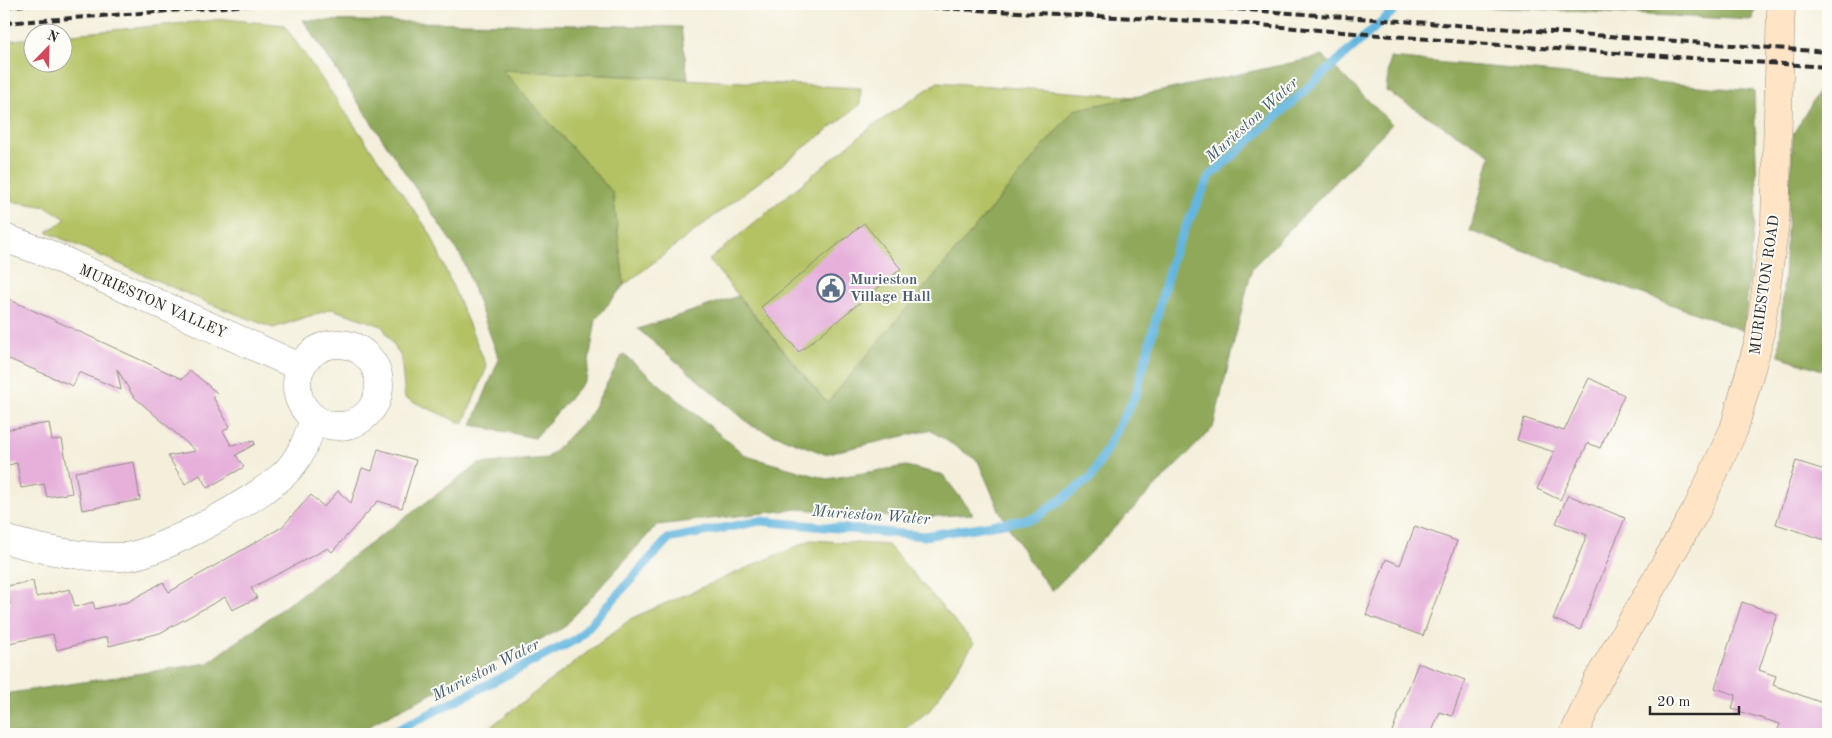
<svg xmlns="http://www.w3.org/2000/svg" width="1832" height="738" viewBox="0 0 1832 738" font-family="'Old Standard TT',serif">
<style>
.green{fill:#b4c264;stroke:#707648}
.forest{fill:#8fa85a;stroke:#5d6a42}
.lines{fill:none;stroke-linecap:round;stroke-linejoin:round}
.stream{stroke:#63b6df;stroke-width:9}
.building{fill:#e6b0db}
.street-casing{stroke:#908d83;stroke-width:29}
.secondary-casing{stroke:#908d83;stroke-width:29}
.street{stroke:#fff;stroke-width:28}
.secondary{stroke:#ffe4c6;stroke-width:28}
.rail{stroke:#2b2b2b;stroke-width:4;stroke-dasharray:8 4;stroke-linecap:butt}
.labels{text-anchor:middle;stroke-width:4;stroke-linejoin:round;paint-order:stroke}
.service-label{font-size:15px;font-weight:bold;fill:#4e5e75;stroke:#fdfcf7;text-anchor:start}
.street-label{font-size:15px;fill:#2b2b2b;stroke:#fdfcf7}
.water-label{font-size:16px;font-style:italic;fill:#3f5c6a;stroke:#fdfcf7}
</style>
<rect width="100%" height="100%" fill="#fdfcf7"/>
<filter id="ink" filterUnits="userSpaceOnUse"><feTurbulence type="fractalNoise" baseFrequency=".02" numOctaves="2"/><feDisplacementMap in="SourceGraphic" scale="10" xChannelSelector="R" yChannelSelector="G"/><feConvolveMatrix kernelMatrix="1 2 1 2 8 2 1 2 1" color-interpolation-filters="sRGB"/></filter>
<filter id="wash" filterUnits="userSpaceOnUse"><feTurbulence type="fractalNoise" baseFrequency=".0096" numOctaves="4" result="noise"/><feDisplacementMap in="SourceGraphic" scale="20" xChannelSelector="R" yChannelSelector="G"/><feGaussianBlur stdDeviation="1.12" result="paint"/><feColorMatrix in="noise" values="0 0 0 0 0 0 0 0 0 0 0 0 0 0 0 0 0 1.4 0 .05"/><feComposite in="paint" operator="in"/></filter>
<g filter="url(#wash)">
<rect width="100%" height="100%" fill="#f4efdb"/>
<path class="green" d="M 225,19 L 284,25 L 430,233 L 487,367 L 463,424 L 405,398 L 401,357 L 382,326 L 332,309 L 273,328 L 208,303 L 47,232 L 66,219 L 47,207 L 4,200 L 4,41 L 32,38 L 32,62 L 62,62 L 63,35 Z
M 502,70 L 861,88 L 860,105 L 624,285 L 613,193 Z
M 938,82 L 1136,97 L 1074,110 L 827,403 L 709,260 L 871,127 Z
M 811,540 L 888,545 L 974,643 L 930,710 L 898,734 L 481,734 L 632,618 Z"/>
<path class="forest" d="M 1424,4 L 1755,4 L 1753,20 Z
M 303,20 L 681,27 L 688,79 L 502,70 L 613,193 L 624,285 L 596,319 L 586,379 L 535,438 L 472,425 L 499,359 L 462,258 Z
M 1323,56 L 1392,124 L 1252,268 L 1213,428 L 1052,591 L 1027,558 L 1000,512 L 978,461 L 930,430 L 825,454 L 752,426 L 638,329 L 738,296 L 827,403 L 1074,110 Z
M 1390,58 L 1754,91 L 1757,194 L 1744,331 L 1470,231 L 1491,155 L 1386,91 Z
M 1825,81 L 1828,82 L 1828,372 L 1779,356 L 1793,134 Z
M 623,354 L 746,456 L 827,479 L 906,466 L 943,475 L 973,514 L 909,518 L 799,509 L 657,525 L 563,628 L 375,722 L 361,734 L 4,734 L 4,694 L 208,663 L 478,464 L 547,458 L 589,416 Z"/>
<g class="lines">
<path class="stream" d="M 390,734 L 577,639 L 668,539 L 760,521 L 924,536 L 1035,518 L 1091,478 L 1136,394 L 1174,252 L 1209,177 L 1401,4"/>
</g>
<g id="blocks">
<path class="building" d="M 864,223 L 901,269 L 799,352 L 761,307 Z
M 4,297 L 182,379 L 190,370 L 217,393 L 213,397 L 230,427 L 223,431 L 231,445 L 254,441 L 255,444 L 236,455 L 244,467 L 207,488 L 200,475 L 185,484 L 168,456 L 196,451 L 133,396 L 117,369 L 121,390 L 79,372 L 73,386 L 4,357 Z
M 1589,378 L 1624,395 L 1600,448 L 1588,443 L 1560,500 L 1537,489 L 1554,452 L 1517,440 L 1524,418 L 1564,431 Z
M 49,423 L 52,440 L 62,439 L 72,493 L 47,497 L 44,484 L 21,488 L 17,463 L 4,466 L 4,430 Z
M 378,449 L 416,460 L 402,508 L 378,501 L 332,552 L 328,548 L 251,588 L 257,598 L 232,610 L 225,597 L 160,633 L 109,646 L 107,637 L 57,650 L 53,634 L 4,644 L 4,606 L 10,604 L 7,586 L 33,581 L 36,597 L 70,589 L 75,607 L 93,602 L 95,609 L 128,602 L 163,582 L 169,592 L 282,527 L 311,495 L 324,507 L 338,491 L 351,503 L 362,468 L 372,471 Z
M 1796,461 L 1828,471 L 1828,541 L 1776,524 Z
M 134,462 L 140,500 L 82,510 L 75,472 Z
M 1568,495 L 1625,518 L 1580,630 L 1553,619 L 1587,535 L 1556,523 Z
M 1415,526 L 1457,541 L 1423,636 L 1366,615 L 1386,559 L 1400,565 Z
M 1742,602 L 1777,614 L 1759,670 L 1776,676 L 1773,685 L 1828,705 L 1828,734 L 1776,734 L 1780,724 L 1732,709 L 1736,695 L 1715,688 Z
M 1418,663 L 1465,680 L 1452,716 L 1440,712 L 1431,734 L 1391,734 Z"/>
</g>
</g>
<g filter="url(#ink)">
<use href="#blocks" fill-opacity="0" stroke="#908d83" stroke-width="1"/>
<g class="lines">
<g class="street-casing">
<path id="street" d="M 4,238 L 44,252 L 300,367
M297 385a41 41 0 1 1 82 0a41 41 0 1 1-82 0Z
M 4,539 C 42,550 83,558 123,557 C 156,556 267,495 289,469 C 302,454 308,437 314,419"/>
</g>
<g class="secondary-casing">
<path id="secondary" d="M 1574,734 L 1598,680 L 1697,509 L 1734,429 L 1759,340 L 1775,223 L 1781,4"/>
</g>
<use href="#street" class="street"/>
<use href="#secondary" class="secondary"/>
<path class="rail" d="M 858,4 L 1235,23 L 1512,46 L 1828,67
M 1166,4 L 1828,52
M 4,7 L 34,4
M 4,23 L 264,4"/>
</g>
</g>
<defs>
<g id="civic-ring" transform="scale(1.4375)"><circle r="9.5" fill="#fdfcf7" stroke="#5c6f8a" stroke-width="1.5"/><path d="M-.6-6.5H3V-4.5H.6V-3L4-1V1h2V6H-6V1h2V-1L-.6-3ZM-1.2 2.5V6h2.4V2.5Z" fill="#5c6f8a"/></g>
</defs>
<g fill-rule="evenodd">
<use href="#civic-ring" x="831" y="288"/>
</g>
<g class="labels">
<g class="service-label">
<text x="850" y="284">Murieston<tspan x="850" dy="17">Village Hall</tspan></text>
</g>
<g class="street-label">
<text transform="translate(1764 285) rotate(-82)" y="5">MURIESTON ROAD</text>
<text transform="translate(153 301) rotate(24)" y="5">MURIESTON VALLEY</text>
</g>
<g class="water-label">
<text transform="translate(1251 119) rotate(-42)" y="6">Murieston Water</text>
<text transform="translate(871 514) rotate(4)" y="6">Murieston Water</text>
<text transform="translate(485 669) rotate(-27)" y="6">Murieston Water</text>
</g>
</g>
<rect width="1832" height="738" fill="none" stroke="#fdfcf7" stroke-width="20"/>
<g transform="translate(48 48) rotate(23)"><circle r="24" fill="#fdfcf7" stroke="#a9a8a5"/>
<path d="M0-4L9 19L0 12L-9 19Z" fill="#d1495b"/>
<text y="-8" font-size="14" font-weight="bold" text-anchor="middle" fill="#2b2b2b">N</text>
</g>
<path d="M1650 706v8h89v-8" fill="none" stroke="#2b2b2b" stroke-width="2.5"/>
<text x="1657" y="706" font-size="15" fill="#2b2b2b" stroke="#fdfcf7" stroke-width="4" paint-order="stroke">20 m</text>
</svg>
